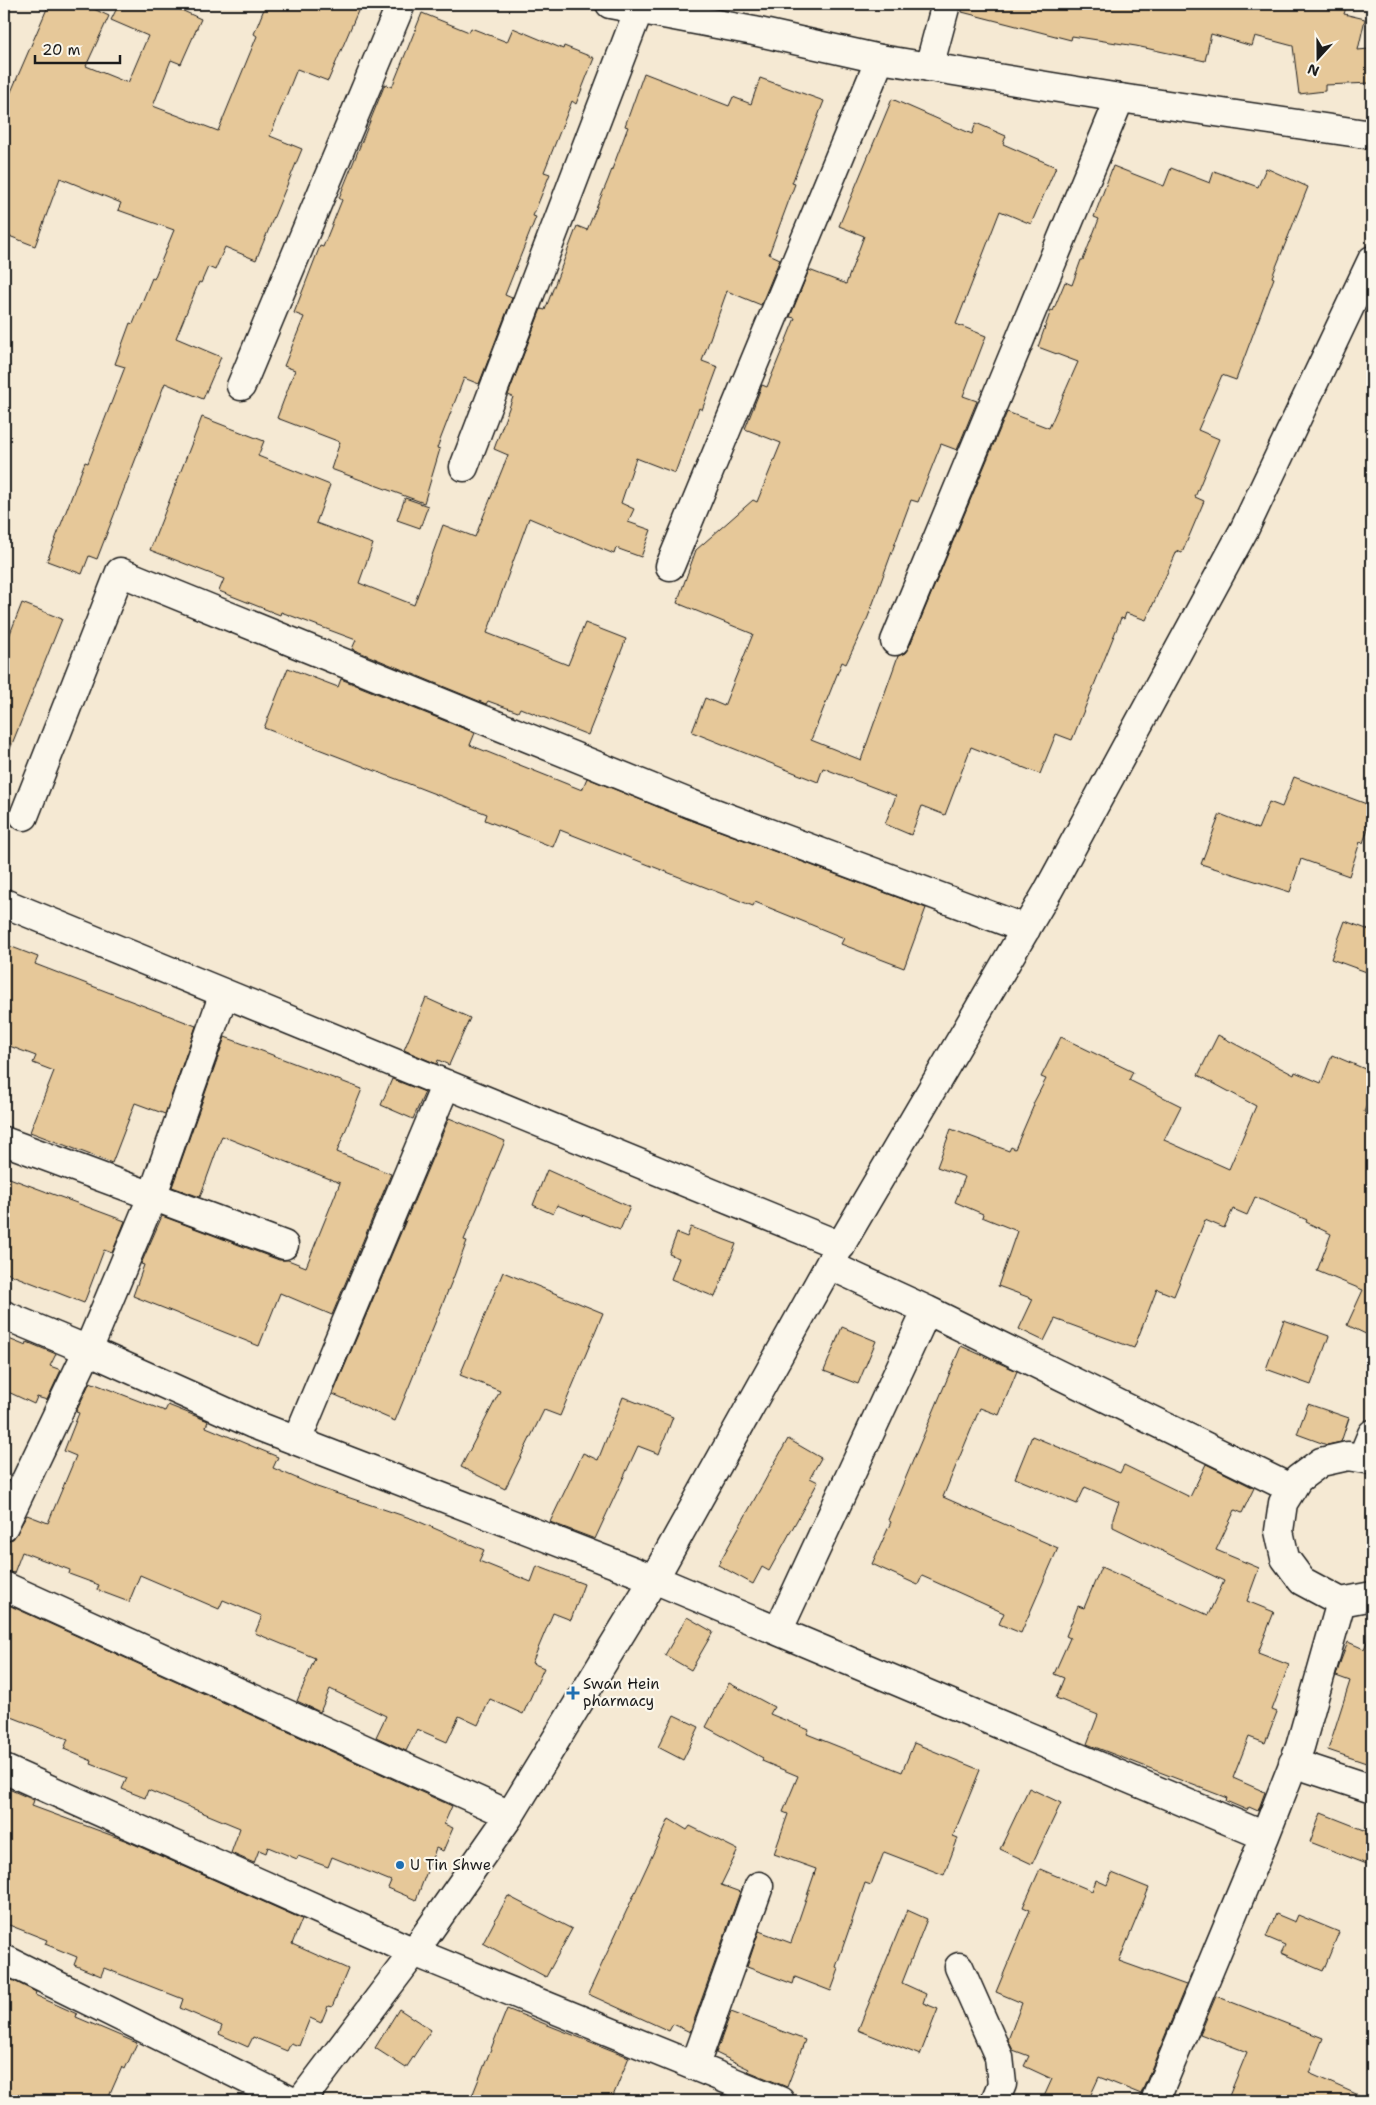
<svg xmlns="http://www.w3.org/2000/svg" width="1376" height="2105" viewBox="0 0 1376 2105" font-family="'Shantell Sans',sans-serif">
<style>
.building{fill:#e6c899;stroke:#1c1c1c}
.lines{fill:none;stroke-linecap:round;stroke-linejoin:round}
.minor-casing{stroke:#1c1c1c;stroke-width:31}
.tertiary-casing{stroke:#1c1c1c;stroke-width:31}
.minor{stroke:#fbf7ec;stroke-width:28}
.tertiary{stroke:#fbf7ec;stroke-width:28}
.poi-dot{fill:#1f6fb2;stroke:#fbf7ec;stroke-width:2}
.labels{text-anchor:middle;stroke-width:4.5;stroke-linejoin:round;paint-order:stroke}
.poi-label{font-size:15px;fill:#1c1c1c;stroke:#fbf7ec;text-anchor:start}
</style>
<rect width="100%" height="100%" fill="#f5e9d3"/>
<filter id="ink" filterUnits="userSpaceOnUse"><feTurbulence type="fractalNoise" baseFrequency=".02" numOctaves="2"/><feDisplacementMap in="SourceGraphic" scale="10" xChannelSelector="R" yChannelSelector="G"/><feConvolveMatrix kernelMatrix="1 2 1 2 8 2 1 2 1" color-interpolation-filters="sRGB"/></filter>
<g filter="url(#ink)">
<path class="building" d="M 49,4 L 83,4 L 109,16 L 86,66 L 128,83 L 148,36 L 111,20 L 119,4 L 168,4 L 201,19 L 181,64 L 171,60 L 153,106 L 218,131 L 257,36 L 254,34 L 266,4 L 361,4 L 328,81 L 297,69 L 270,136 L 302,149 L 256,260 L 225,247 L 215,270 L 208,267 L 201,283 L 199,282 L 176,338 L 221,357 L 203,399 L 165,383 L 97,559 L 89,556 L 82,574 L 47,561 L 85,462 L 88,463 L 125,367 L 115,364 L 130,323 L 133,324 L 152,278 L 154,279 L 174,230 L 118,210 L 121,203 L 60,178 L 35,246 L 4,234 L 4,108 Z
M 963,4 L 1347,4 L 1344,14 L 1365,19 L 1358,50 L 1369,49 L 1371,83 L 1325,85 L 1325,91 L 1299,94 L 1293,46 L 1255,36 L 1252,46 L 1211,34 L 1205,61 L 1136,46 L 1072,36 L 1071,40 L 962,12 Z
M 422,13 L 469,32 L 471,28 L 507,42 L 513,28 L 563,49 L 564,46 L 594,58 L 576,104 L 572,101 L 544,172 L 550,174 L 533,216 L 536,217 L 505,295 L 512,298 L 479,384 L 464,378 L 437,448 L 440,449 L 424,503 L 331,469 L 340,442 L 277,418 L 295,370 L 284,366 L 304,317 L 294,313 L 320,246 L 323,247 L 342,200 L 339,198 L 385,84 L 392,87 Z
M 644,73 L 729,106 L 733,97 L 751,104 L 760,78 L 824,101 L 792,183 L 795,184 L 769,254 L 780,259 L 761,305 L 727,291 L 702,361 L 718,367 L 702,410 L 699,408 L 675,473 L 636,458 L 621,503 L 634,509 L 628,522 L 651,530 L 641,557 L 616,548 L 614,554 L 529,518 L 487,633 L 568,665 L 585,623 L 626,639 L 588,735 L 520,708 L 518,712 L 488,701 L 486,704 L 352,649 L 356,640 L 281,612 L 280,615 L 219,591 L 224,579 L 150,550 L 202,417 L 264,441 L 258,456 L 330,485 L 316,523 L 373,544 L 359,583 L 414,605 L 443,525 L 475,537 L 508,455 L 494,449 L 513,397 L 508,395 L 541,309 L 545,310 L 577,226 L 587,230 L 608,180 L 628,127 L 625,126 Z
M 892,99 L 972,134 L 976,123 L 1006,136 L 1003,144 L 1056,167 L 1031,224 L 1000,211 L 956,324 L 986,336 L 963,396 L 977,401 L 957,450 L 941,444 L 918,502 L 911,500 L 868,617 L 846,664 L 842,662 L 811,740 L 861,760 L 898,656 L 905,653 L 909,647 L 1007,412 L 1049,428 L 1078,362 L 1038,347 L 1051,310 L 1053,311 L 1065,282 L 1072,285 L 1081,260 L 1083,260 L 1099,219 L 1094,217 L 1113,166 L 1164,186 L 1171,168 L 1210,183 L 1214,171 L 1258,187 L 1266,168 L 1308,187 L 1272,277 L 1274,278 L 1236,380 L 1222,375 L 1198,430 L 1219,439 L 1195,497 L 1204,501 L 1182,553 L 1177,551 L 1146,620 L 1126,613 L 1124,619 L 1121,618 L 1072,740 L 1056,734 L 1040,774 L 971,747 L 945,815 L 922,806 L 911,835 L 885,824 L 896,796 L 823,768 L 818,782 L 692,732 L 705,698 L 724,706 L 753,634 L 677,603 L 696,550 L 753,500 L 757,502 L 781,443 L 745,429 L 762,385 L 767,387 L 795,318 L 790,317 L 809,270 L 846,284 L 864,236 L 839,226 Z
M 405,498 L 428,506 L 420,528 L 397,520 Z
M 22,603 L 62,619 L 6,759 L 4,758 L 4,649 Z
M 288,668 L 338,687 L 341,679 L 475,733 L 470,745 L 582,790 L 587,778 L 685,818 L 926,908 L 904,968 L 841,944 L 844,938 L 755,902 L 753,906 L 560,830 L 553,847 L 485,820 L 487,814 L 264,728 Z
M 1294,777 L 1372,806 L 1372,817 L 1363,843 L 1360,842 L 1349,876 L 1301,859 L 1290,892 L 1201,864 L 1220,814 L 1258,829 L 1269,802 L 1282,807 Z
M 1345,921 L 1372,931 L 1372,974 L 1331,959 Z
M 4,944 L 38,957 L 35,964 L 196,1026 L 165,1114 L 135,1103 L 112,1163 L 30,1132 L 54,1071 L 33,1063 L 36,1056 L 4,1044 Z
M 426,998 L 470,1018 L 449,1065 L 438,1060 L 437,1064 L 404,1050 Z
M 1218,1035 L 1294,1075 L 1295,1072 L 1321,1083 L 1332,1055 L 1372,1072 L 1372,1092 L 1364,1112 L 1372,1115 L 1372,1337 L 1347,1325 L 1363,1290 L 1317,1271 L 1331,1234 L 1306,1222 L 1307,1220 L 1255,1197 L 1247,1215 L 1233,1209 L 1224,1228 L 1205,1220 L 1174,1296 L 1157,1289 L 1134,1348 L 1055,1319 L 1044,1341 L 1019,1329 L 1033,1299 L 998,1286 L 1017,1231 L 982,1217 L 983,1214 L 955,1202 L 965,1177 L 937,1167 L 951,1129 L 1009,1151 L 1011,1147 L 1015,1149 L 1034,1105 L 1033,1104 L 1046,1079 L 1041,1077 L 1061,1037 L 1133,1072 L 1129,1080 L 1181,1106 L 1164,1140 L 1229,1169 L 1256,1106 L 1198,1075 Z
M 225,1037 L 362,1089 L 337,1152 L 391,1174 L 332,1315 L 280,1293 L 259,1346 L 133,1296 L 144,1265 L 141,1264 L 162,1216 L 279,1260 L 288,1260 L 306,1267 L 340,1183 L 222,1136 L 200,1197 L 172,1187 Z
M 392,1079 L 425,1092 L 413,1119 L 381,1105 Z
M 449,1118 L 505,1141 L 464,1240 L 467,1241 L 454,1276 L 395,1421 L 333,1394 Z
M 547,1170 L 630,1207 L 620,1230 L 557,1205 L 553,1214 L 533,1205 Z
M 4,1176 L 125,1221 L 112,1253 L 104,1250 L 84,1303 L 4,1272 Z
M 691,1227 L 736,1244 L 715,1297 L 671,1279 L 679,1258 L 669,1254 L 677,1233 L 687,1237 Z
M 503,1272 L 603,1313 L 560,1416 L 544,1410 L 505,1489 L 461,1467 L 500,1391 L 460,1375 Z
M 1284,1320 L 1329,1336 L 1311,1385 L 1266,1369 Z
M 842,1327 L 876,1341 L 858,1384 L 824,1371 Z
M 4,1337 L 26,1346 L 27,1342 L 56,1354 L 50,1366 L 61,1370 L 47,1400 L 37,1397 L 34,1404 L 4,1390 Z
M 961,1346 L 1017,1371 L 999,1415 L 980,1408 L 943,1497 L 1058,1548 L 1021,1633 L 999,1624 L 1004,1613 L 922,1576 L 918,1585 L 872,1564 L 891,1522 L 888,1520 Z
M 90,1382 L 165,1411 L 168,1405 L 208,1421 L 206,1427 L 278,1457 L 273,1468 L 317,1487 L 413,1519 L 484,1550 L 479,1561 L 531,1582 L 537,1566 L 584,1584 L 571,1620 L 553,1613 L 532,1663 L 544,1668 L 523,1714 L 490,1699 L 478,1725 L 459,1716 L 447,1742 L 417,1729 L 406,1751 L 376,1737 L 386,1716 L 330,1689 L 320,1712 L 297,1701 L 315,1658 L 255,1633 L 262,1616 L 223,1600 L 219,1609 L 140,1575 L 129,1602 L 97,1590 L 99,1585 L 69,1574 L 70,1570 L 22,1552 L 14,1573 L 4,1571 L 4,1541 L 13,1539 L 27,1515 L 48,1523 L 76,1456 L 64,1451 L 79,1413 L 76,1412 Z
M 623,1397 L 673,1417 L 659,1454 L 638,1446 L 595,1539 L 550,1522 L 583,1453 L 598,1460 Z
M 1308,1404 L 1349,1418 L 1341,1442 L 1327,1445 L 1297,1434 Z
M 1032,1436 L 1120,1473 L 1124,1465 L 1190,1497 L 1206,1464 L 1254,1488 L 1242,1513 L 1235,1510 L 1216,1550 L 1259,1568 L 1247,1601 L 1274,1612 L 1258,1653 L 1289,1665 L 1272,1710 L 1277,1712 L 1265,1743 L 1249,1737 L 1233,1778 L 1265,1792 L 1258,1811 L 1249,1807 L 1247,1810 L 1226,1801 L 1227,1798 L 1087,1744 L 1098,1715 L 1056,1698 L 1064,1678 L 1054,1674 L 1070,1638 L 1066,1636 L 1078,1606 L 1084,1608 L 1101,1567 L 1208,1615 L 1224,1581 L 1113,1527 L 1113,1518 L 1119,1502 L 1085,1487 L 1077,1504 L 1015,1478 Z
M 788,1439 L 821,1458 L 810,1478 L 818,1482 L 769,1571 L 762,1567 L 753,1584 L 718,1565 Z
M 4,1603 L 452,1806 L 444,1824 L 453,1828 L 443,1851 L 436,1848 L 416,1900 L 388,1888 L 391,1881 L 332,1857 L 328,1867 L 298,1856 L 297,1859 L 268,1847 L 266,1853 L 259,1850 L 254,1863 L 231,1853 L 240,1828 L 148,1790 L 145,1798 L 122,1789 L 127,1778 L 91,1764 L 92,1761 L 64,1749 L 68,1739 L 4,1714 Z
M 687,1617 L 713,1632 L 691,1670 L 665,1655 Z
M 1372,1630 L 1372,1765 L 1328,1750 L 1350,1681 L 1336,1676 L 1341,1660 L 1348,1642 L 1364,1649 Z
M 729,1683 L 774,1707 L 770,1714 L 809,1730 L 807,1734 L 902,1772 L 914,1743 L 980,1770 L 953,1836 L 958,1838 L 944,1875 L 884,1852 L 871,1885 L 865,1883 L 836,1967 L 839,1969 L 831,1991 L 795,1977 L 793,1984 L 747,1967 L 759,1931 L 791,1943 L 816,1869 L 774,1854 L 788,1814 L 783,1812 L 798,1776 L 762,1761 L 763,1758 L 706,1727 Z
M 674,1715 L 699,1727 L 683,1760 L 658,1747 Z
M 4,1787 L 34,1800 L 32,1806 L 127,1841 L 302,1919 L 292,1944 L 348,1969 L 332,2007 L 328,2006 L 321,2023 L 310,2018 L 299,2046 L 291,2043 L 287,2051 L 253,2037 L 248,2047 L 219,2034 L 222,2026 L 180,2008 L 183,1999 L 104,1968 L 101,1976 L 74,1965 L 77,1957 L 45,1944 L 47,1940 L 4,1923 Z
M 1029,1788 L 1061,1803 L 1032,1864 L 1000,1849 Z
M 1321,1813 L 1372,1833 L 1372,1866 L 1310,1842 Z
M 669,1819 L 687,1830 L 690,1826 L 738,1850 L 721,1885 L 740,1892 L 690,2032 L 673,2024 L 669,2031 L 588,1994 Z
M 1040,1869 L 1092,1891 L 1096,1880 L 1107,1885 L 1112,1873 L 1149,1888 L 1119,1961 L 1186,1985 L 1141,2094 L 1099,2077 L 1088,2101 L 1042,2101 L 1052,2079 L 1024,2066 L 1029,2056 L 1013,2050 L 1008,2040 L 1022,2003 L 996,1992 L 1030,1910 L 1023,1907 Z
M 508,1896 L 572,1929 L 546,1977 L 483,1943 Z
M 907,1910 L 927,1919 L 902,1983 L 926,1994 L 923,2003 L 938,2009 L 920,2055 L 858,2030 Z
M 1276,1914 L 1295,1922 L 1298,1915 L 1339,1932 L 1323,1971 L 1281,1953 L 1285,1945 L 1266,1937 Z
M 4,1976 L 36,1992 L 35,1995 L 77,2014 L 76,2017 L 137,2043 L 125,2069 L 122,2067 L 107,2101 L 4,2101 Z
M 1216,1996 L 1323,2038 L 1309,2073 L 1372,2101 L 1227,2101 L 1247,2052 L 1200,2034 Z
M 399,2009 L 431,2030 L 406,2068 L 375,2048 Z
M 507,2009 L 629,2057 L 611,2101 L 470,2101 Z
M 731,2012 L 805,2040 L 787,2087 L 748,2071 L 749,2069 L 716,2053 Z"/>
<g class="lines">
<g class="minor-casing">
<path id="minor" d="M 929,67 L 946,4
M 241,386 L 401,4
M 464,467 L 639,9
M 670,566 L 880,59
M 895,641 L 1120,98
M 24,816 L 120,572 L 691,804 L 1026,929
M 4,903 L 841,1246
M 4,1141 L 284,1245
M 829,1265 L 927,1310 L 1292,1489
M 4,1315 L 88,1350 L 253,1424 L 654,1579 L 1265,1836
M 297,1440 L 446,1084
M 1362,1458 L 1372,1434
M 1372,1460 L 1348,1456 L 1321,1462 L 1298,1479 L 1283,1503 L 1279,1531 L 1285,1558 L 1302,1581 L 1341,1602 L 1372,1596
M 4,1526 L 88,1350 L 152,1197 L 224,993
M 4,1586 L 510,1815
M 778,1631 L 927,1310
M 1293,1763 L 1372,1789
M 4,1769 L 414,1952 L 780,2101
M 4,1959 L 291,2101
M 959,1967 L 999,2057 L 1002,2084 L 995,2101
M 695,2065 L 759,1886
M 301,2101 L 414,1952 L 510,1815 L 654,1579 L 829,1265 L 1048,891 L 1245,528 L 1372,260
M 1155,2101 L 1265,1836 L 1300,1747 L 1341,1602"/>
</g>
<g class="tertiary-casing">
<path id="tertiary" d="M 610,4 L 754,31 L 880,59 L 1120,98 L 1372,135"/>
</g>
<use href="#minor" class="minor"/>
<use href="#tertiary" class="tertiary"/>
</g>
</g>
<g class="poi-dot">
<path d="M570.5 1685.5h5v5h5v5h-5v5h-5v-5h-5v-5h5z"/>
<circle cx="400" cy="1865" r="5"/>
</g>
<g class="labels">
<g class="poi-label">
<text x="583" y="1689">Swan Hein<tspan x="583" dy="17">pharmacy</tspan></text>
<text x="410" y="1870">U Tin Shwe</text>
</g>
</g>
<rect width="1376" height="2105" fill="none" stroke="#fbf7ec" stroke-width="20"/>
<rect x="10" y="10" width="1356" height="2085" fill="none" stroke="#1c1c1c" stroke-width="2" filter="url(#ink)"/>
<g transform="translate(1318 58) rotate(201)" stroke="#fbf7ec" stroke-width="4" paint-order="stroke">
<path d="M0-4L9 19L0 12L-9 19Z" fill="#1c1c1c"/>
<text y="-8" font-size="14" font-weight="bold" text-anchor="middle" fill="#1c1c1c">N</text>
</g>
<path d="M35 55v8h85v-8" fill="none" stroke="#1c1c1c" stroke-width="2.5"/>
<text x="42" y="55" font-size="15" fill="#1c1c1c" stroke="#fbf7ec" stroke-width="4" paint-order="stroke">20 m</text>
</svg>
